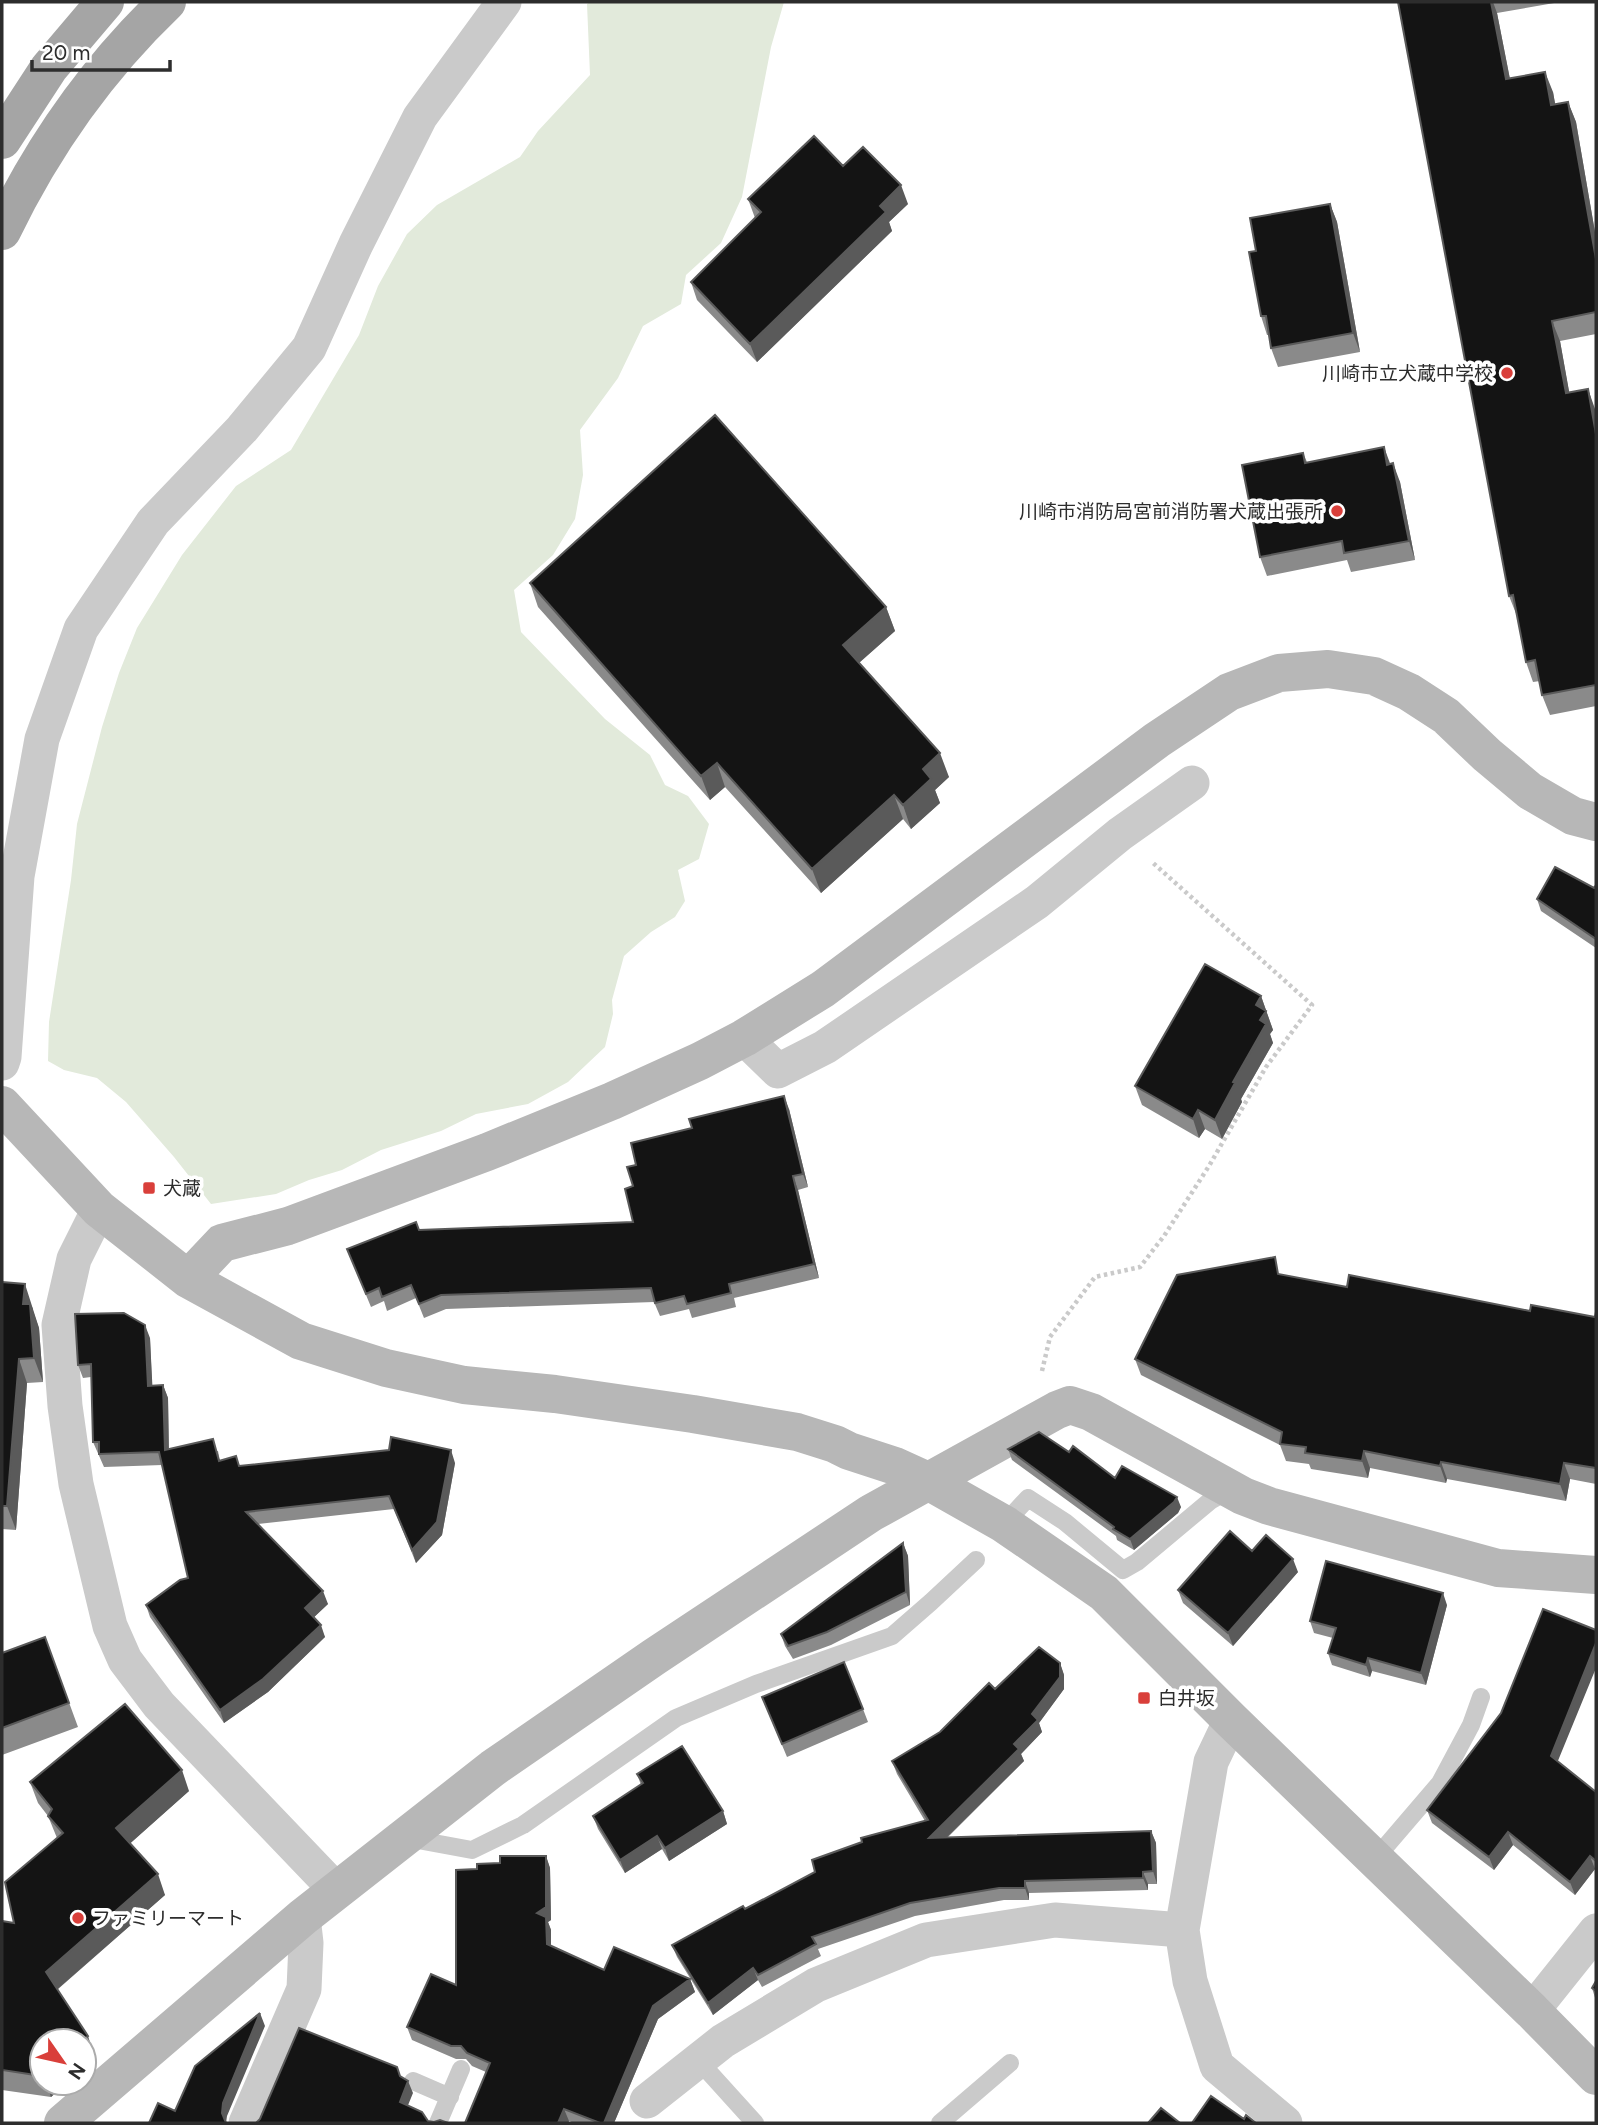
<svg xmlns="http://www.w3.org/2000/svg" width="1598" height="2125" viewBox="0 0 1598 2125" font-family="Figtree,'Noto Sans JP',sans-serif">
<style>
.green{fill:#e2eadb}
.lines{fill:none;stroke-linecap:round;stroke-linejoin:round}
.path{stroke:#cacaca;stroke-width:4.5;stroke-dasharray:3.5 3.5;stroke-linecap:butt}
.lane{stroke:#cacaca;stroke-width:18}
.street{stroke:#cacaca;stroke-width:35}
.secondary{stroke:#b7b7b7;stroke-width:38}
.primary{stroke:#a5a5a5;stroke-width:38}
.wall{fill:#8a8a8a}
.shaded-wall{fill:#5a5a5a}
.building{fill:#141414;stroke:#5a5a5a;stroke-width:2}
.poi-dot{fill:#d93f3a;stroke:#fff;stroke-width:2.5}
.labels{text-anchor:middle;stroke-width:7;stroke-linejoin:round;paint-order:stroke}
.poi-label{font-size:19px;fill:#2d2d2d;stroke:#fff;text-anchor:start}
</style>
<rect width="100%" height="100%" fill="#fff"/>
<path class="green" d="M 590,2 L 784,2 L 771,47 L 742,197 L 721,243 L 686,275 L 681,304 L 643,326 L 618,378 L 580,430 L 583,475 L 575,519 L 553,555 L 514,590 L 521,632 L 605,719 L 650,755 L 665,785 L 688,796 L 709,824 L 699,859 L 678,870 L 685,901 L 675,917 L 651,932 L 624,956 L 612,1000 L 613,1014 L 605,1047 L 568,1082 L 528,1104 L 476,1114 L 441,1131 L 381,1150 L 342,1170 L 309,1180 L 276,1194 L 211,1204 L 174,1157 L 126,1102 L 97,1078 L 64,1070 L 48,1061 L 49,1022 L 71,880 L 77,824 L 102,727 L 119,673 L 137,628 L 182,555 L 236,486 L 291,450 L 359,335 L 378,286 L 407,234 L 437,205 L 520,157 L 538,131 L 590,75 L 587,4 Z"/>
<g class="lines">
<path class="path" d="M 1042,1371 L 1050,1337 L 1095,1277 L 1140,1267 L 1164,1236 L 1209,1166 L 1266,1067 L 1312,1005 L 1152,862"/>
<path class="lane" d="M 1004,1524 L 1028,1498 L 1065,1522 L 1123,1570 L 1137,1562 L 1210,1501 L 1231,1489
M 407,1838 L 472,1850 L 523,1825 L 676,1718 L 756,1684 L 892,1636 L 931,1602 L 976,1560
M 1374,1860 L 1440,1783 L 1471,1725 L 1481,1697
M 698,2060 L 755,2123
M 413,2081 L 450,2097
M 438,2123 L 461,2069
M 940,2123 L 1010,2063"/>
<path class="street" d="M 744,1038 L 778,1071 L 825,1047 L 1037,902 L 1120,834 L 1192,783
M 2,1063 L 4,1057 L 17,876 L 42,739 L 81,629 L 153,522 L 242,429 L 309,348 L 356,244 L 420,117 L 504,2
M 99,1209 L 74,1259 L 59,1325 L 65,1406 L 76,1484 L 110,1626 L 125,1660 L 159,1705 L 337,1891
M 1231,1720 L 1211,1762 L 1182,1930 L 1190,1981 L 1217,2066 L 1285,2123
M 1532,2011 L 1596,1931
M 647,2101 L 723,2041 L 816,1985 L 926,1940 L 1055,1920 L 1182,1930
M 246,2123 L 304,1989 L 306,1943 L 303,1917"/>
<path class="secondary" d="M 2,1105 L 99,1209 L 188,1279 L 301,1341 L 386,1368 L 464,1385 L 555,1394 L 693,1414 L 797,1432 L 835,1444 L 849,1451 L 895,1466 L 928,1481 L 1004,1524 L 1104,1593 L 1231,1720 L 1532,2011 L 1596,2076
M 188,1279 L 222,1243 L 288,1226 L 487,1152 L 612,1101 L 700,1061 L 744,1038 L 823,989 L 1157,740 L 1229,692 L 1279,673 L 1328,669 L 1374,676 L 1409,692 L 1446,716 L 1487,755 L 1530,791 L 1573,816 L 1596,822
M 63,2123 L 303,1917 L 493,1768 L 654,1657 L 871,1513 L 1057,1410 L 1070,1405 L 1091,1412 L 1243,1496 L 1269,1506 L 1498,1568 L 1596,1575"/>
<path class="primary" d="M 2,140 L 49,68 L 105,2
M 2,231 C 43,146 99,67 167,2"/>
</g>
<path class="wall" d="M 1398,2 L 1560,2 L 1497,13 L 1510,79 L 1553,92 L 1555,104 L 1568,102 L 1576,122 L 1596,238 L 1596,334 L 1560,341 L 1569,392 L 1588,389 L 1596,415 L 1596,706 L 1550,715 L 1542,695 L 1540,681 L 1533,682 L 1526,662 L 1517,616 L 1509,596 Z
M 843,166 L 908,204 L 889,222 L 892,231 L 757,362 L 697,300 L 691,282 L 755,218 L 748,199 Z
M 1330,204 L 1337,222 L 1360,352 L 1278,367 L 1271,348 L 1269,335 L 1267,335 L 1261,316 L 1256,251 Z
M 1303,453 L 1307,462 L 1390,464 L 1400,482 L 1415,560 L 1351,572 L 1347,560 L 1267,576 L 1260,557 Z
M 530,583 L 886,607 L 895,631 L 859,663 L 949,777 L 935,790 L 940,803 L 911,829 L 903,819 L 821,893 L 725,787 L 710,800 L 538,607 Z
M 1596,885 L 1596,948 L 1541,911 L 1537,899 L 1594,888 Z
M 1261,996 L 1273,1030 L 1270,1034 L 1273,1043 L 1241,1099 L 1242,1102 L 1222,1139 L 1205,1129 L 1199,1138 L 1142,1105 L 1135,1086 Z
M 789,1109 L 808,1187 L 798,1190 L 819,1278 L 734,1298 L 736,1307 L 692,1318 L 689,1309 L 660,1316 L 654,1302 L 446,1309 L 424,1318 L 416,1298 L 387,1311 L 384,1301 L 371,1307 L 347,1249 L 419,1230 L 633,1222 L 633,1186 L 636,1165 Z
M 1281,1275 L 1347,1287 L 1530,1311 L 1595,1317 L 1596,1312 L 1596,1484 L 1570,1479 L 1566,1501 L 1447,1479 L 1446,1483 L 1370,1468 L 1368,1478 L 1311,1469 L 1309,1464 L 1286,1461 L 1280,1445 L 1141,1375 L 1135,1359 Z
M 2,1282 L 33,1308 L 33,1311 L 39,1328 L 43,1382 L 27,1383 L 16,1530 L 2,1529 Z
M 150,1338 L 152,1385 L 163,1385 L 168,1398 L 169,1449 L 218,1451 L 220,1461 L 240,1466 L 455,1463 L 442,1535 L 416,1563 L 394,1509 L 258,1524 L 328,1604 L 314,1617 L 325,1637 L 268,1692 L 224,1723 L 150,1617 L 146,1605 L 188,1578 L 162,1465 L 104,1467 L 93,1442 L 91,1377 L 83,1378 L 78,1365 Z
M 1008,1449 L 1069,1452 L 1115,1478 L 1181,1507 L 1178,1513 L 1134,1550 L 1117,1540 L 1116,1536 L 1012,1460 Z
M 903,1543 L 908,1556 L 910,1605 L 831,1645 L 793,1659 L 785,1646 L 781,1634 Z
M 1252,1551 L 1298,1572 L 1233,1646 L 1183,1603 L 1178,1590 Z
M 1447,1605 L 1426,1685 L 1372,1671 L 1370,1677 L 1332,1665 L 1328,1653 L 1333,1638 L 1314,1633 L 1310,1621 Z
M 45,1637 L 78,1727 L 2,1755 L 2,1653 Z
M 1060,1663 L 1064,1675 L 1064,1689 L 1039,1723 L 1042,1732 L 1021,1754 L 1024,1761 L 947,1838 L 1151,1831 L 1156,1843 L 1157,1884 L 1148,1884 L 1148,1890 L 1029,1893 L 1029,1900 L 1004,1900 L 915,1916 L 818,1949 L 821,1956 L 762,1987 L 758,1980 L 713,2015 L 677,1957 L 672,1945 L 925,1821 L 897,1774 L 892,1761 L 940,1732 L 995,1689 Z
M 762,1697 L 863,1709 L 868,1722 L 787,1757 Z
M 1558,1762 L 1596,1792 L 1596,1870 L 1595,1869 L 1575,1895 L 1513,1845 L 1494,1870 L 1432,1823 L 1427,1810 Z
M 637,1774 L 723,1811 L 727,1824 L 669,1861 L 662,1849 L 625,1873 L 598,1829 L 593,1816 L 641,1785 Z
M 30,1782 L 189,1791 L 130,1843 L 165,1895 L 57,1990 L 95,2058 L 84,2068 L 84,2041 L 42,2041 L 42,2083 L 67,2083 L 51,2097 L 2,2090 L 2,1921 L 14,1923 L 57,1838 L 48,1816 L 38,1803 Z
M 546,1856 L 550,1868 L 551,1920 L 548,1922 L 551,1930 L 551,1946 L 604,1970 L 690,1979 L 695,1992 L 658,2019 L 614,2123 L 574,2123 L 569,2121 L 568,2123 L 465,2123 L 486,2072 L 472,2066 L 466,2059 L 456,2059 L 412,2040 L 407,2027 L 456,1985 L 477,1869 L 500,1863 Z
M 1596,1981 L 1596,2001 L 1592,1988 Z"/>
<path class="shaded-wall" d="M 1491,2 L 1493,2 L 1497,13 L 1514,100 L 1506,79 Z
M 1545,72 L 1553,92 L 1559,125 L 1551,105 Z
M 1568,102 L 1576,122 L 1596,238 L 1596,259 Z
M 901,185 L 908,204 L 889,222 L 892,231 L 757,362 L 750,344 L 880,206 Z
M 1330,204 L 1337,222 L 1360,352 L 1353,333 Z
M 1552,321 L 1560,341 L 1573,413 L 1566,393 Z
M 1588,389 L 1595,409 L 1596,434 Z
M 1384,447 L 1391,466 L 1387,465 Z
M 1393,463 L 1400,482 L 1415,560 L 1409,541 Z
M 886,607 L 895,631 L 852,669 L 843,645 Z
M 940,753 L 949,777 L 935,790 L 940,803 L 911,829 L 903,805 L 923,769 Z
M 717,763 L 725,787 L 710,800 L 701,776 Z
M 894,795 L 903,819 L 821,893 L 812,869 Z
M 1261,996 L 1273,1030 L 1270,1034 L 1273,1043 L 1241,1099 L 1242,1102 L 1222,1139 L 1215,1120 L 1233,1082 L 1256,1005 Z
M 784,1096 L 789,1109 L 808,1187 L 803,1174 Z
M 1198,1110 L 1205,1129 L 1199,1138 L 1193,1119 Z
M 793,1176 L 798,1190 L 819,1278 L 814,1264 Z
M 25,1284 L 39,1328 L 43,1382 L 34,1358 L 23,1304 Z
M 145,1325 L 150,1338 L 153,1398 L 148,1386 Z
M 19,1359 L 27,1383 L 16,1530 L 7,1506 Z
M 163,1385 L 168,1398 L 169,1463 L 165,1450 Z
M 451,1450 L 455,1463 L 442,1535 L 416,1563 L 412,1550 Z
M 1364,1451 L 1370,1468 L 1368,1478 L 1362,1461 Z
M 1441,1462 L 1447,1479 L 1446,1483 L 1440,1466 Z
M 1564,1463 L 1570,1479 L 1566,1501 L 1560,1484 Z
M 1177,1497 L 1181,1507 L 1178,1513 L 1134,1550 L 1130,1539 Z
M 903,1543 L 908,1556 L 910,1605 L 906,1592 Z
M 1293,1559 L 1298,1572 L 1233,1646 L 1228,1633 Z
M 323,1591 L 328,1604 L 310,1621 L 305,1608 Z
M 1443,1593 L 1447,1605 L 1426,1685 L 1421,1673 Z
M 321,1625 L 325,1637 L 268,1692 L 224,1723 L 220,1710 Z
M 1596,1643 L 1596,1668 L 1555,1768 L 1551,1756 Z
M 1368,1658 L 1372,1671 L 1370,1677 L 1366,1665 Z
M 1060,1663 L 1064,1675 L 1064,1689 L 1039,1723 L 1042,1732 L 1021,1754 L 1024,1761 L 933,1851 L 929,1838 L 1014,1744 L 1032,1714 Z
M 182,1770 L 189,1791 L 124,1849 L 116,1828 Z
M 723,1811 L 727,1824 L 669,1861 L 665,1848 Z
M 1151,1831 L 1156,1843 L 1157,1884 L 1153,1871 Z
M 1508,1832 L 1513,1845 L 1494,1870 L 1489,1857 Z
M 657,1836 L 662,1849 L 625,1873 L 620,1860 Z
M 546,1856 L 550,1868 L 551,1920 L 548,1922 L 551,1930 L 551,1956 L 537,1913 Z
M 1590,1856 L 1595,1869 L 1575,1895 L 1570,1882 Z
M 1143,1872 L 1148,1884 L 1148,1890 L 1143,1878 Z
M 158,1874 L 165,1895 L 53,1993 L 46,1972 Z
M 1025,1881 L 1029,1893 L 1029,1900 L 1025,1888 Z
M 753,1968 L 758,1980 L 713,2015 L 708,2003 Z
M 690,1979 L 695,1992 L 658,2019 L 614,2123 L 604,2123 L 653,2006 Z
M 260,2013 L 265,2026 L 227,2116 L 226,2123 L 222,2113 L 223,2103 Z
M 88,2036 L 95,2058 L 84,2068 L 84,2041 L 83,2041 Z
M 408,2081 L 413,2093 L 404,2115 L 400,2102 Z
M 46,2083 L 67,2083 L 51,2097 Z
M 564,2109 L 569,2121 L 568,2123 L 558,2123 Z"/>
<path class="building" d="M 1398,2 L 1491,2 L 1506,79 L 1545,72 L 1551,105 L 1568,102 L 1596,259 L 1596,312 L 1552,321 L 1566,393 L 1588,389 L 1596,434 L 1596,685 L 1542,695 L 1535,660 L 1526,662 L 1513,595 L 1509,596 Z
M 814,136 L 843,166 L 863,147 L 901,185 L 880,206 L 886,212 L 750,344 L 691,282 L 761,212 L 748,199 Z
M 1330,204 L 1353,333 L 1271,348 L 1266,316 L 1261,316 L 1249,252 L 1256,251 L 1250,218 Z
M 715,415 L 886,607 L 843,645 L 940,753 L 923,769 L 931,779 L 903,805 L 894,795 L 812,869 L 717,763 L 701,776 L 530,583 Z
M 1384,447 L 1387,465 L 1393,463 L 1409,541 L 1344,553 L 1342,541 L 1260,557 L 1242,465 L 1303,453 L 1305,463 Z
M 1555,867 L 1594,888 L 1596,885 L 1596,939 L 1537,899 Z
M 1205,964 L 1261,996 L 1256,1005 L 1266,1011 L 1260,1020 L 1266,1024 L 1233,1082 L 1235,1083 L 1215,1120 L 1198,1110 L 1193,1119 L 1135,1086 Z
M 784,1096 L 803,1174 L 793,1176 L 814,1264 L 729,1284 L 731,1293 L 687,1304 L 684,1296 L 655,1303 L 651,1288 L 441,1295 L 419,1304 L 411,1285 L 382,1297 L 379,1288 L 366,1294 L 347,1249 L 416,1222 L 419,1230 L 633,1222 L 625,1189 L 633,1186 L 627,1167 L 636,1165 L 631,1143 L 692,1128 L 689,1119 Z
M 1275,1257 L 1278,1274 L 1347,1287 L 1349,1275 L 1530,1311 L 1531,1305 L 1595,1317 L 1596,1312 L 1596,1468 L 1564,1463 L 1560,1484 L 1441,1462 L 1440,1466 L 1364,1451 L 1362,1461 L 1305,1453 L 1306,1447 L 1280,1444 L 1282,1432 L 1135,1359 L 1177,1275 Z
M 2,1282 L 25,1284 L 23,1304 L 30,1304 L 34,1358 L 19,1359 L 7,1506 L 2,1506 Z
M 124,1313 L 145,1325 L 148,1386 L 163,1385 L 165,1450 L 213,1439 L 219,1461 L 236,1456 L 239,1466 L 389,1450 L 391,1437 L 451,1450 L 437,1522 L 412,1550 L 389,1496 L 246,1512 L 323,1591 L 305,1608 L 321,1625 L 263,1679 L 220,1710 L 146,1605 L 180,1580 L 188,1578 L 159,1452 L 99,1454 L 99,1442 L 93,1442 L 91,1364 L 78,1365 L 75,1314 Z
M 1039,1432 L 1069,1452 L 1073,1446 L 1115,1478 L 1122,1466 L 1177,1497 L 1174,1502 L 1130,1539 L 1113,1529 L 1114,1527 L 1008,1449 Z
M 1230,1531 L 1252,1551 L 1266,1535 L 1293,1559 L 1228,1633 L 1178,1590 Z
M 903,1543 L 906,1592 L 827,1632 L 788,1646 L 781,1634 Z
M 1326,1561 L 1443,1593 L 1421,1673 L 1368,1658 L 1366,1665 L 1328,1653 L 1336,1628 L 1310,1621 Z
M 1543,1609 L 1596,1630 L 1596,1643 L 1551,1756 L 1596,1792 L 1596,1861 L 1590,1856 L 1570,1882 L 1508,1832 L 1489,1857 L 1427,1810 L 1501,1713 Z
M 45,1637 L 69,1703 L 2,1728 L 2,1653 Z
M 1039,1647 L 1060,1663 L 1060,1677 L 1032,1714 L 1038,1720 L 1014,1744 L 1019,1749 L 929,1838 L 1151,1831 L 1153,1871 L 1143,1872 L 1143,1878 L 1025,1881 L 1025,1888 L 999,1888 L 910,1903 L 812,1937 L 816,1944 L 758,1975 L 753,1968 L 708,2003 L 672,1945 L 743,1906 L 745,1909 L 815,1872 L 812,1860 L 862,1842 L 861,1838 L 928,1820 L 892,1761 L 940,1732 L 989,1683 L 995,1689 Z
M 844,1662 L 863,1709 L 782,1744 L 762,1697 Z
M 125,1704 L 182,1770 L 116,1828 L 158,1874 L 46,1972 L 88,2036 L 83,2041 L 42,2041 L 42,2076 L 2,2070 L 2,1921 L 14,1923 L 5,1882 L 63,1833 L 48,1816 L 52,1809 L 30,1782 Z
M 682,1746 L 723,1811 L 665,1848 L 657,1836 L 620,1860 L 593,1816 L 643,1783 L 637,1774 Z
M 500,1856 L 546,1856 L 546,1907 L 537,1913 L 546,1917 L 547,1944 L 604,1970 L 614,1947 L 690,1979 L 653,2006 L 604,2123 L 600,2123 L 564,2109 L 558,2123 L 465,2123 L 490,2063 L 467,2053 L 461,2046 L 451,2046 L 407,2027 L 431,1974 L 456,1985 L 456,1870 L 477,1869 L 477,1864 L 500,1863 Z
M 1596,1981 L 1596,1991 L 1592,1988 Z
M 260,2013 L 223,2103 L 222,2113 L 226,2123 L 149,2123 L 158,2103 L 175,2111 L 195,2066 Z
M 299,2028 L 397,2067 L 400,2076 L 408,2081 L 400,2102 L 422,2112 L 428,2121 L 434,2122 L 440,2120 L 448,2123 L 256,2123 L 260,2119 Z
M 1211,2096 L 1244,2119 L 1246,2115 L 1256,2123 L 1192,2123 Z
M 1161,2108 L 1180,2123 L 1148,2123 Z"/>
<g class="poi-dot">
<circle cx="1507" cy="373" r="7"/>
<circle cx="1337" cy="511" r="7"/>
<rect x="142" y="1181" width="14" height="14" rx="3.5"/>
<rect x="1137" y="1691" width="14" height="14" rx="3.5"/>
<circle cx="78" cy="1918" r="7"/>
</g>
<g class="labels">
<g class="poi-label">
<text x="1493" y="380" text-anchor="end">川崎市立犬蔵中学校</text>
<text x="1323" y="518" text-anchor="end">川崎市消防局宮前消防署犬蔵出張所</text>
<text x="163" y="1195">犬蔵</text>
<text x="1158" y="1705">白井坂</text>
<text x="92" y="1925">ファミリーマート</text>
</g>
</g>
<rect width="1598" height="2125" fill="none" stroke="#2d2d2d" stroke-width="7"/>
<g transform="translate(63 2062) rotate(124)"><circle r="33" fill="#ffffff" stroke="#ababab" stroke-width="2"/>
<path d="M0-5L12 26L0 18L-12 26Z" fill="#d93f3a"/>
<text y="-10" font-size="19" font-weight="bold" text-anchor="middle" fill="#2d2d2d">N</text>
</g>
<path d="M32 60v10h138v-10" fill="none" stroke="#2d2d2d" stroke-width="3.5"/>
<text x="42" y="60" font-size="21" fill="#2d2d2d" stroke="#ffffff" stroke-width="5" paint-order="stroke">20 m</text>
</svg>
